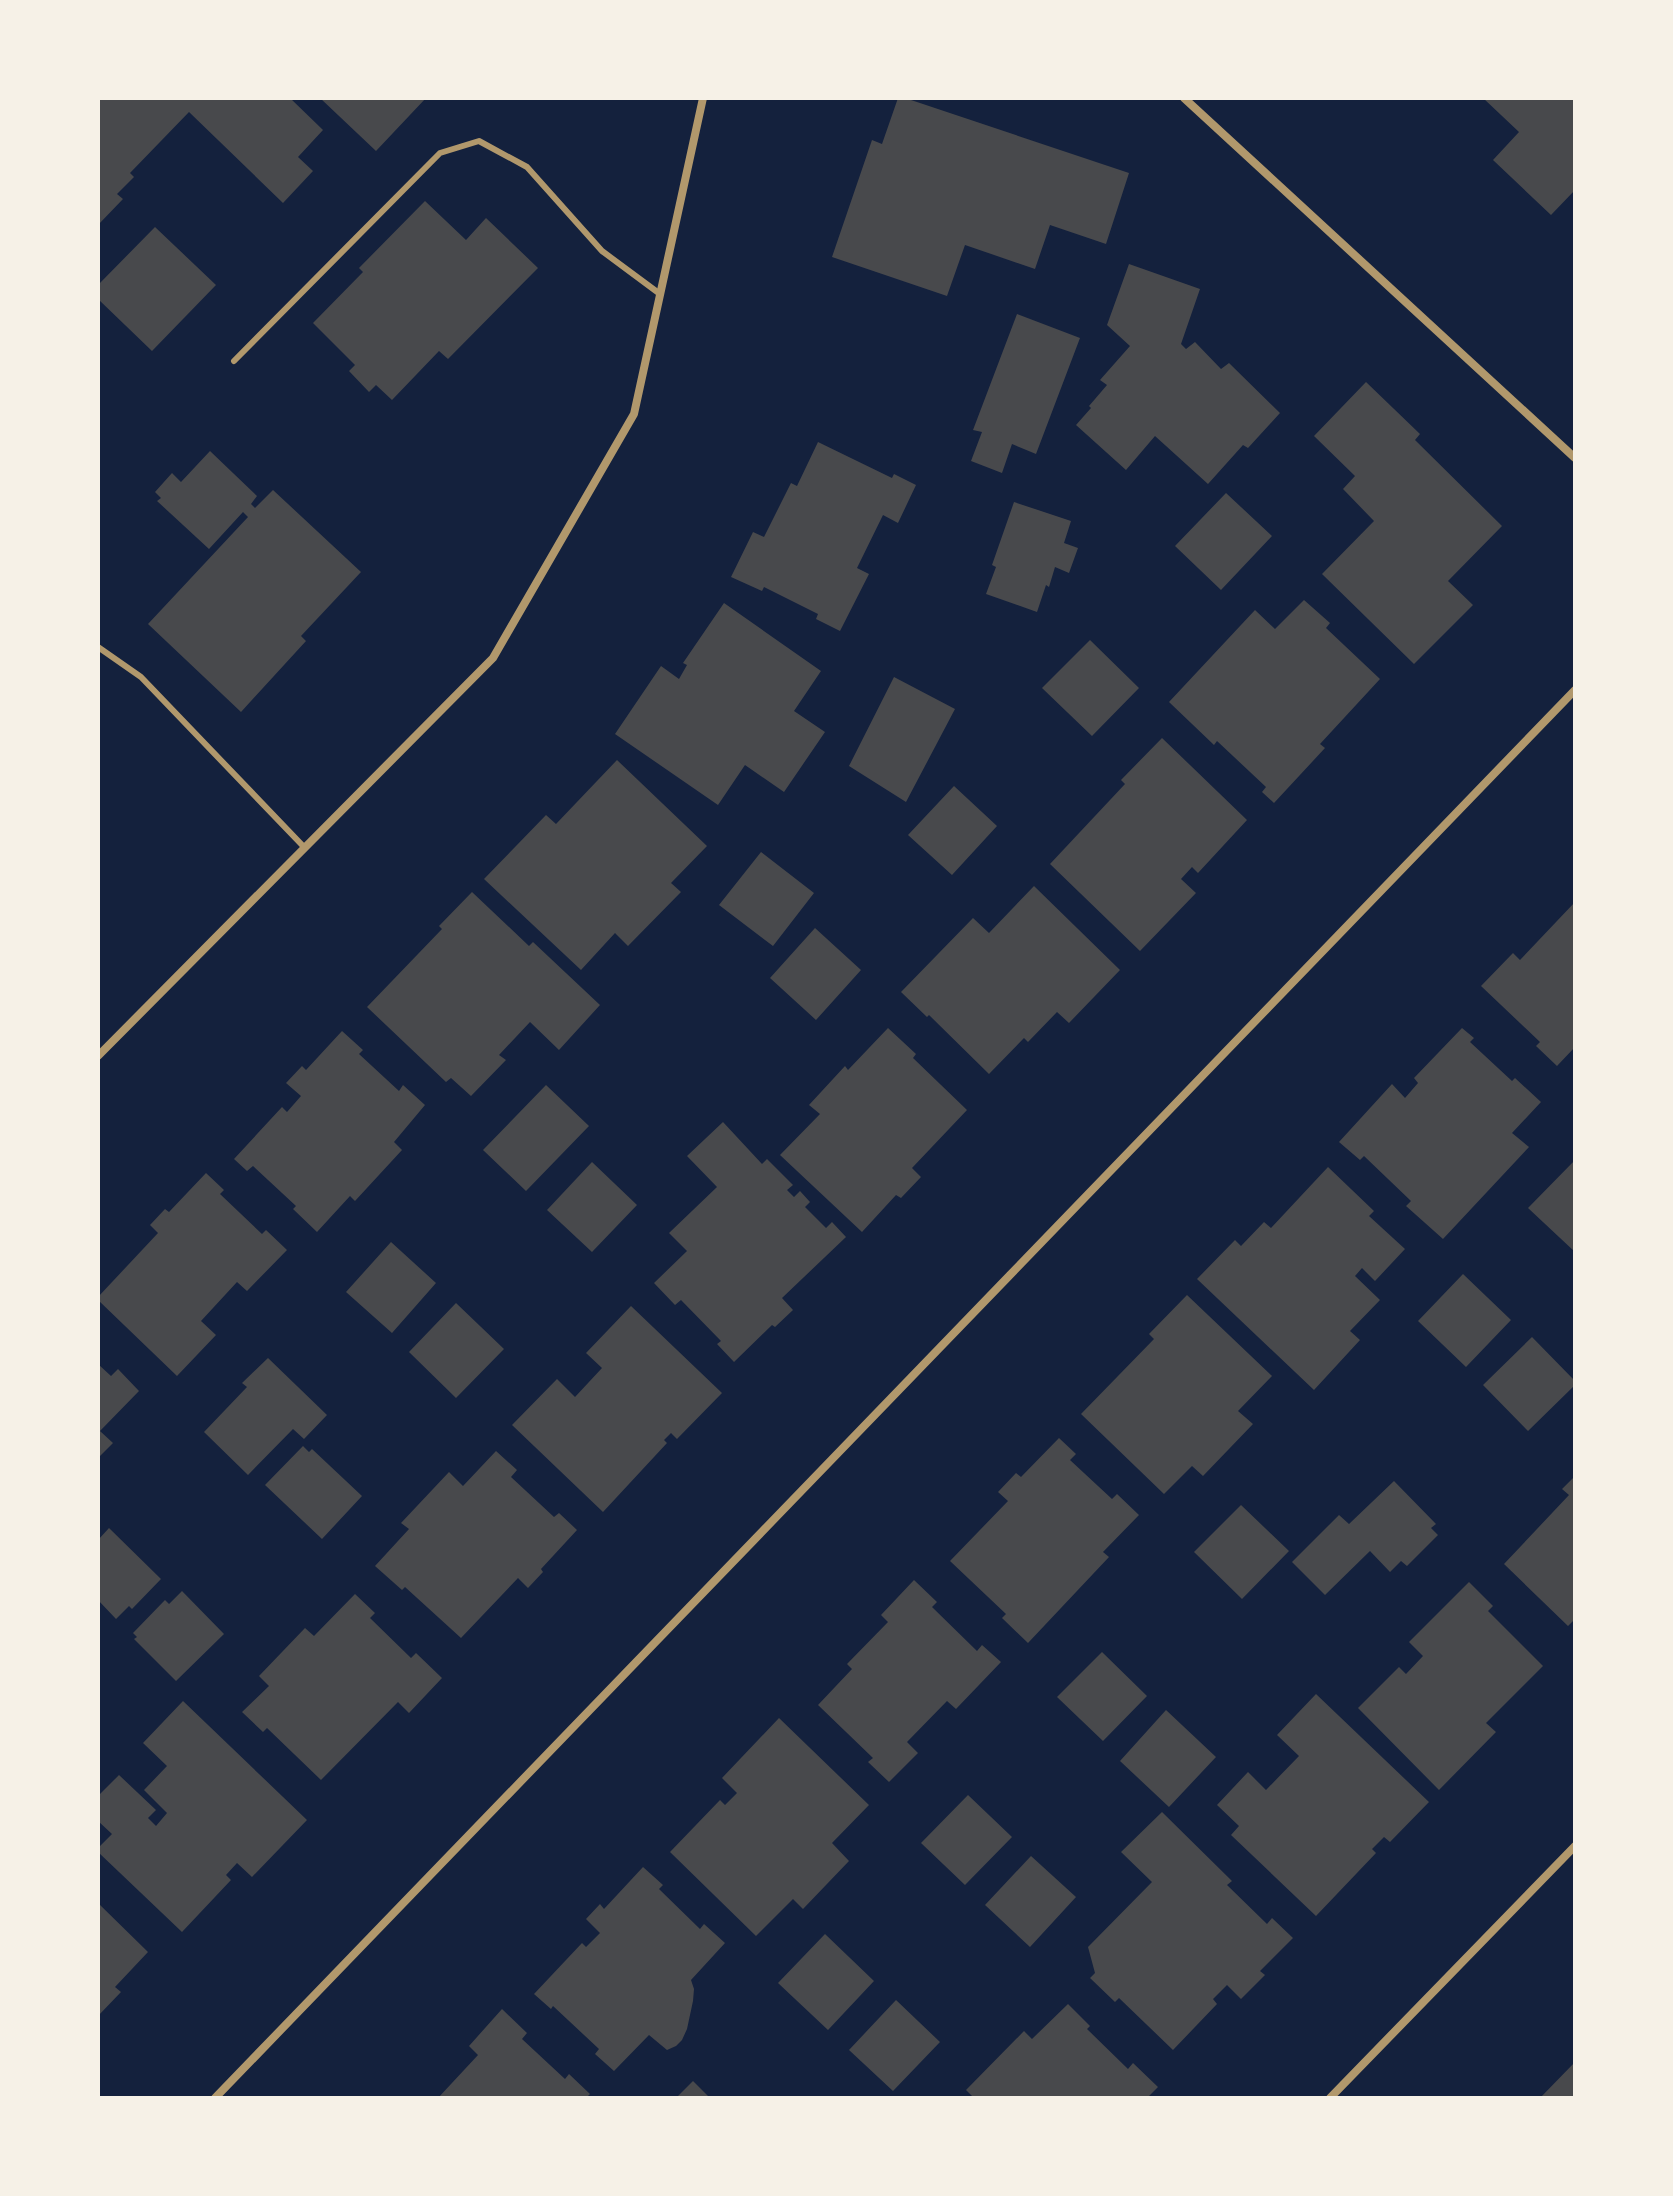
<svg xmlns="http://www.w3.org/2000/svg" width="1673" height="2196" viewBox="0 0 1673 2196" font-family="Jost,sans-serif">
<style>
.building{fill:#48494c}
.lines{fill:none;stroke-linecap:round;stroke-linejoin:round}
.service{stroke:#b1986c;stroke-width:6}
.minor{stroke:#b1986c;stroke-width:8}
</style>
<rect width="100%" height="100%" fill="#14213d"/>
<path class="building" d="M 98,98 L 290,98 L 323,130 L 298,157 L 313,171 L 283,203 L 189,112 L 130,173 L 134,177 L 117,194 L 123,199 L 98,225 Z
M 320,98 L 426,98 L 376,151 Z
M 898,98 L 905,98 L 1129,173 L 1106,244 L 1050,225 L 1035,269 L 965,245 L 947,296 L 832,257 L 872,140 L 882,144 Z
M 1483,98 L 1575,98 L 1575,190 L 1551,215 L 1493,160 L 1519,132 Z
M 425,201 L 466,240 L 486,218 L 538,268 L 448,359 L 439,351 L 392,400 L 376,385 L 369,392 L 349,371 L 355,365 L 313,323 L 363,272 L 359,268 Z
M 155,227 L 216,285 L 152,351 L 98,299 L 98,285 Z
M 1129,264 L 1200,289 L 1181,344 L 1186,349 L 1195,342 L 1221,369 L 1229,363 L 1280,413 L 1248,448 L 1243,445 L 1208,484 L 1155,436 L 1126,470 L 1076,425 L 1091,408 L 1089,406 L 1107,385 L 1100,380 L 1130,346 L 1107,325 Z
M 1017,314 L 1080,338 L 1036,454 L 1012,444 L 1002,473 L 971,461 L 982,432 L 973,430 Z
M 1366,382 L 1420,434 L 1415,440 L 1502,526 L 1448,581 L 1473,605 L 1414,664 L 1322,574 L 1374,521 L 1343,489 L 1355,476 L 1314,436 Z
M 818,442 L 892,478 L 894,474 L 916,485 L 898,523 L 883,515 L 857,568 L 869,574 L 840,631 L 816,619 L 818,614 L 764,587 L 762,591 L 731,577 L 753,532 L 764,537 L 791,483 L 797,486 Z
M 210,451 L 257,496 L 251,504 L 255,508 L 273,490 L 361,572 L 301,636 L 306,641 L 241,712 L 148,624 L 248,517 L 243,512 L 209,549 L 157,501 L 161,498 L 155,492 L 172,473 L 181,482 Z
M 1226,493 L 1272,536 L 1221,590 L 1175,546 Z
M 1014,502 L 1071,521 L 1064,543 L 1078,548 L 1069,573 L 1055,567 L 1049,587 L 1046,585 L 1037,612 L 986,594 L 996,567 L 992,565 Z
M 1304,600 L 1330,623 L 1326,628 L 1380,679 L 1320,744 L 1325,748 L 1274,803 L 1262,792 L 1266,787 L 1217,741 L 1214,745 L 1169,702 L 1255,610 L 1275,629 Z
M 724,603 L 821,671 L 794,711 L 825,732 L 784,792 L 745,765 L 718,805 L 615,734 L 661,666 L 679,679 L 687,665 L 683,663 Z
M 1090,640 L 1139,688 L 1092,736 L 1042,688 Z
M 894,677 L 955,709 L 906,802 L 849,766 Z
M 1162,738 L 1247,820 L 1198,873 L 1192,867 L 1181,879 L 1196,893 L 1140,951 L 1050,864 L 1125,784 L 1121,780 Z
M 617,760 L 707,846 L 671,883 L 681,892 L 628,946 L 615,933 L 581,970 L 484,879 L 546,815 L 556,824 Z
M 954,786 L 997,826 L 952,875 L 908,835 Z
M 761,852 L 814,893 L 773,946 L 719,905 Z
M 1034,886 L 1120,970 L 1069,1023 L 1057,1012 L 1028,1042 L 1024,1038 L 989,1074 L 929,1015 L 927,1017 L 901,992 L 973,918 L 989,933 Z
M 472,892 L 529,946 L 533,942 L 600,1005 L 559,1050 L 530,1022 L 499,1055 L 506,1060 L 471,1096 L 451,1078 L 446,1082 L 367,1007 L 442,929 L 439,926 Z
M 1575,902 L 1575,1047 L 1557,1066 L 1536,1046 L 1540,1042 L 1481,986 L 1513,953 L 1520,960 Z
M 815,928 L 861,970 L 816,1020 L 770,978 Z
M 888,1028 L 916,1054 L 913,1058 L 967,1110 L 912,1168 L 921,1177 L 901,1198 L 896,1195 L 862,1232 L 780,1155 L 820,1114 L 809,1105 L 845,1066 L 848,1070 Z
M 1462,1028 L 1474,1038 L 1470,1042 L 1512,1081 L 1515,1078 L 1541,1102 L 1512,1133 L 1529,1147 L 1443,1239 L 1406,1206 L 1411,1201 L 1364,1156 L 1360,1160 L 1339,1142 L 1392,1084 L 1405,1098 L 1418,1083 L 1414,1078 Z
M 342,1031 L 363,1050 L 359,1054 L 399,1091 L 403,1085 L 425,1105 L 394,1142 L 402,1150 L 355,1201 L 350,1196 L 317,1232 L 293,1209 L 296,1206 L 253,1166 L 247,1171 L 234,1159 L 282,1107 L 287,1112 L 301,1096 L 286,1083 L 302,1066 L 306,1070 Z
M 546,1085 L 589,1126 L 526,1191 L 483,1150 Z
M 723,1122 L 762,1164 L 767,1159 L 793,1185 L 787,1190 L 794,1197 L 800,1191 L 810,1202 L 805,1207 L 826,1228 L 832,1222 L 846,1237 L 782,1298 L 793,1310 L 775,1327 L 772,1325 L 734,1362 L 717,1344 L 721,1341 L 681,1300 L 675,1305 L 654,1283 L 687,1251 L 669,1233 L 717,1187 L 687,1156 Z
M 1575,1160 L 1575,1252 L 1528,1208 Z
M 592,1162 L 637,1205 L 592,1252 L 547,1210 Z
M 1328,1167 L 1374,1211 L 1369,1216 L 1405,1249 L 1375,1281 L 1362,1268 L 1355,1276 L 1380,1300 L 1350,1331 L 1360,1340 L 1314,1390 L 1197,1279 L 1235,1240 L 1241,1246 L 1264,1222 L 1271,1228 Z
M 206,1173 L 224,1190 L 220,1194 L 262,1234 L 266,1230 L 287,1250 L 247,1291 L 237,1282 L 201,1321 L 216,1335 L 177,1376 L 98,1300 L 98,1297 L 158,1233 L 150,1225 L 165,1209 L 169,1212 Z
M 391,1242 L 436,1283 L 392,1333 L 346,1292 Z
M 1463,1274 L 1511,1320 L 1466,1367 L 1418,1321 Z
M 1187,1295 L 1272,1376 L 1238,1411 L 1253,1424 L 1203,1476 L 1192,1466 L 1164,1494 L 1081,1414 L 1154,1339 L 1149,1334 Z
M 456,1303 L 504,1349 L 456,1398 L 409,1352 Z
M 631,1306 L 722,1393 L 677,1439 L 671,1433 L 664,1440 L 667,1443 L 603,1512 L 512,1425 L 557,1379 L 575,1397 L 602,1368 L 586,1353 Z
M 1532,1337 L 1575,1381 L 1575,1385 L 1528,1431 L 1483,1385 Z
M 268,1358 L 327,1415 L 304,1439 L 293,1429 L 248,1475 L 204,1432 L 247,1387 L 242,1383 Z
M 98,1364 L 111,1376 L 118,1369 L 139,1391 L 100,1431 L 113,1443 L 98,1458 Z
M 1059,1438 L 1076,1454 L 1070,1460 L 1112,1499 L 1117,1494 L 1139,1515 L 1103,1552 L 1109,1557 L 1028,1643 L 1002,1618 L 1006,1614 L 950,1561 L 1008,1501 L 998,1492 L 1016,1473 L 1021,1477 Z
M 303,1446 L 309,1452 L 312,1449 L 362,1496 L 322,1539 L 265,1485 Z
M 496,1451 L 517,1470 L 511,1477 L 554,1517 L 559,1513 L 577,1530 L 541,1569 L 543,1572 L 528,1588 L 518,1578 L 461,1638 L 405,1587 L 402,1590 L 375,1566 L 409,1529 L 401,1523 L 449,1472 L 463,1486 Z
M 1575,1476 L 1575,1619 L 1568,1626 L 1504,1564 L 1569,1495 L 1562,1489 Z
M 1394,1481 L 1436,1524 L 1431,1528 L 1438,1535 L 1407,1566 L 1401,1561 L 1390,1572 L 1370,1551 L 1325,1595 L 1292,1562 L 1339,1515 L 1349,1524 Z
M 1241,1505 L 1289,1551 L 1242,1599 L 1194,1552 Z
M 109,1528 L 161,1579 L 132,1609 L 129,1606 L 116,1619 L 98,1600 L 98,1540 Z
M 914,1580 L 937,1602 L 932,1607 L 977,1651 L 982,1645 L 1001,1662 L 956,1709 L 947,1701 L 907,1742 L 918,1753 L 889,1782 L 868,1762 L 873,1758 L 818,1705 L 852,1669 L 847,1664 L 888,1622 L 881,1615 Z
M 1469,1582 L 1493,1606 L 1488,1611 L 1543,1666 L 1486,1723 L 1496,1732 L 1439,1790 L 1358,1708 L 1399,1667 L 1406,1674 L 1423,1656 L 1409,1642 Z
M 182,1591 L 224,1634 L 176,1681 L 134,1639 L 137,1637 L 133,1633 L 165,1600 L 169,1604 Z
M 355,1594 L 375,1613 L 370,1618 L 411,1658 L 416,1653 L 442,1678 L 409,1713 L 398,1702 L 321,1780 L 267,1728 L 263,1732 L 242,1712 L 269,1686 L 259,1676 L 305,1628 L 314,1636 Z
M 1102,1652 L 1147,1696 L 1103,1741 L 1057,1697 Z
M 1316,1694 L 1429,1802 L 1390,1842 L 1384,1837 L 1372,1849 L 1376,1853 L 1316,1916 L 1231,1835 L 1239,1826 L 1217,1805 L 1248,1772 L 1266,1790 L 1299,1756 L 1277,1735 Z
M 183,1701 L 307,1820 L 252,1877 L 237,1863 L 226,1875 L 231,1880 L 182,1932 L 98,1852 L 98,1848 L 112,1834 L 98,1821 L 98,1796 L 119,1775 L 156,1810 L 148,1818 L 156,1826 L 167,1813 L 144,1790 L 167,1766 L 143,1743 Z
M 1166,1710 L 1216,1757 L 1169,1807 L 1120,1761 Z
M 779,1718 L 869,1805 L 832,1843 L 849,1861 L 803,1909 L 793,1899 L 756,1936 L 670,1852 L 720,1800 L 725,1805 L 737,1793 L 722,1778 Z
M 968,1795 L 1012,1837 L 965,1885 L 921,1843 Z
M 1162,1812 L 1232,1881 L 1227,1885 L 1267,1924 L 1272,1918 L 1293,1938 L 1260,1971 L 1265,1975 L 1241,1999 L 1227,1985 L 1213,1999 L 1217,2004 L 1173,2050 L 1119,1998 L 1115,2002 L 1090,1978 L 1095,1973 L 1088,1947 L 1152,1882 L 1121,1852 Z
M 1031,1856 L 1076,1897 L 1030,1947 L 985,1905 Z
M 643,1867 L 663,1885 L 659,1889 L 700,1929 L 704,1924 L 725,1943 L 691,1980 L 694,1989 L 693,2001 L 687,2029 L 682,2040 L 676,2046 L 667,2050 L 649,2035 L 614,2071 L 595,2054 L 599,2049 L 553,2006 L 551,2009 L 534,1994 L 582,1943 L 586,1947 L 600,1933 L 586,1919 L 600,1904 L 604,1909 Z
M 98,1903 L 148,1952 L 115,1987 L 121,1992 L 98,2016 Z
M 825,1934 L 874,1981 L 828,2030 L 778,1983 Z
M 896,2000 L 940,2042 L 893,2091 L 849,2050 Z
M 1068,2004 L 1090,2026 L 1087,2029 L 1128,2069 L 1133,2063 L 1158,2087 L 1147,2098 L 974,2098 L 966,2090 L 1024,2031 L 1032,2039 Z
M 502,2009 L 527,2033 L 522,2039 L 565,2079 L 569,2074 L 590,2094 L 586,2098 L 438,2098 L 478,2055 L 469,2046 Z
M 1575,2062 L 1575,2098 L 1540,2098 Z
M 693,2081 L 710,2098 L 676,2098 Z"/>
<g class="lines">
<path class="service" d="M 234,361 L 440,153 L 479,141 L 527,167 L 602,251 L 660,294
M 98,647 L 141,677 L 304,847"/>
<path class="minor" d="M 1184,98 L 1575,458
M 98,1056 L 493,658 L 634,414 L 703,98
M 215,2098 L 1575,690
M 1330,2098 L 1575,1846"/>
</g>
<rect width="1673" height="2196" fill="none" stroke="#f6f1e7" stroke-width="200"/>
</svg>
